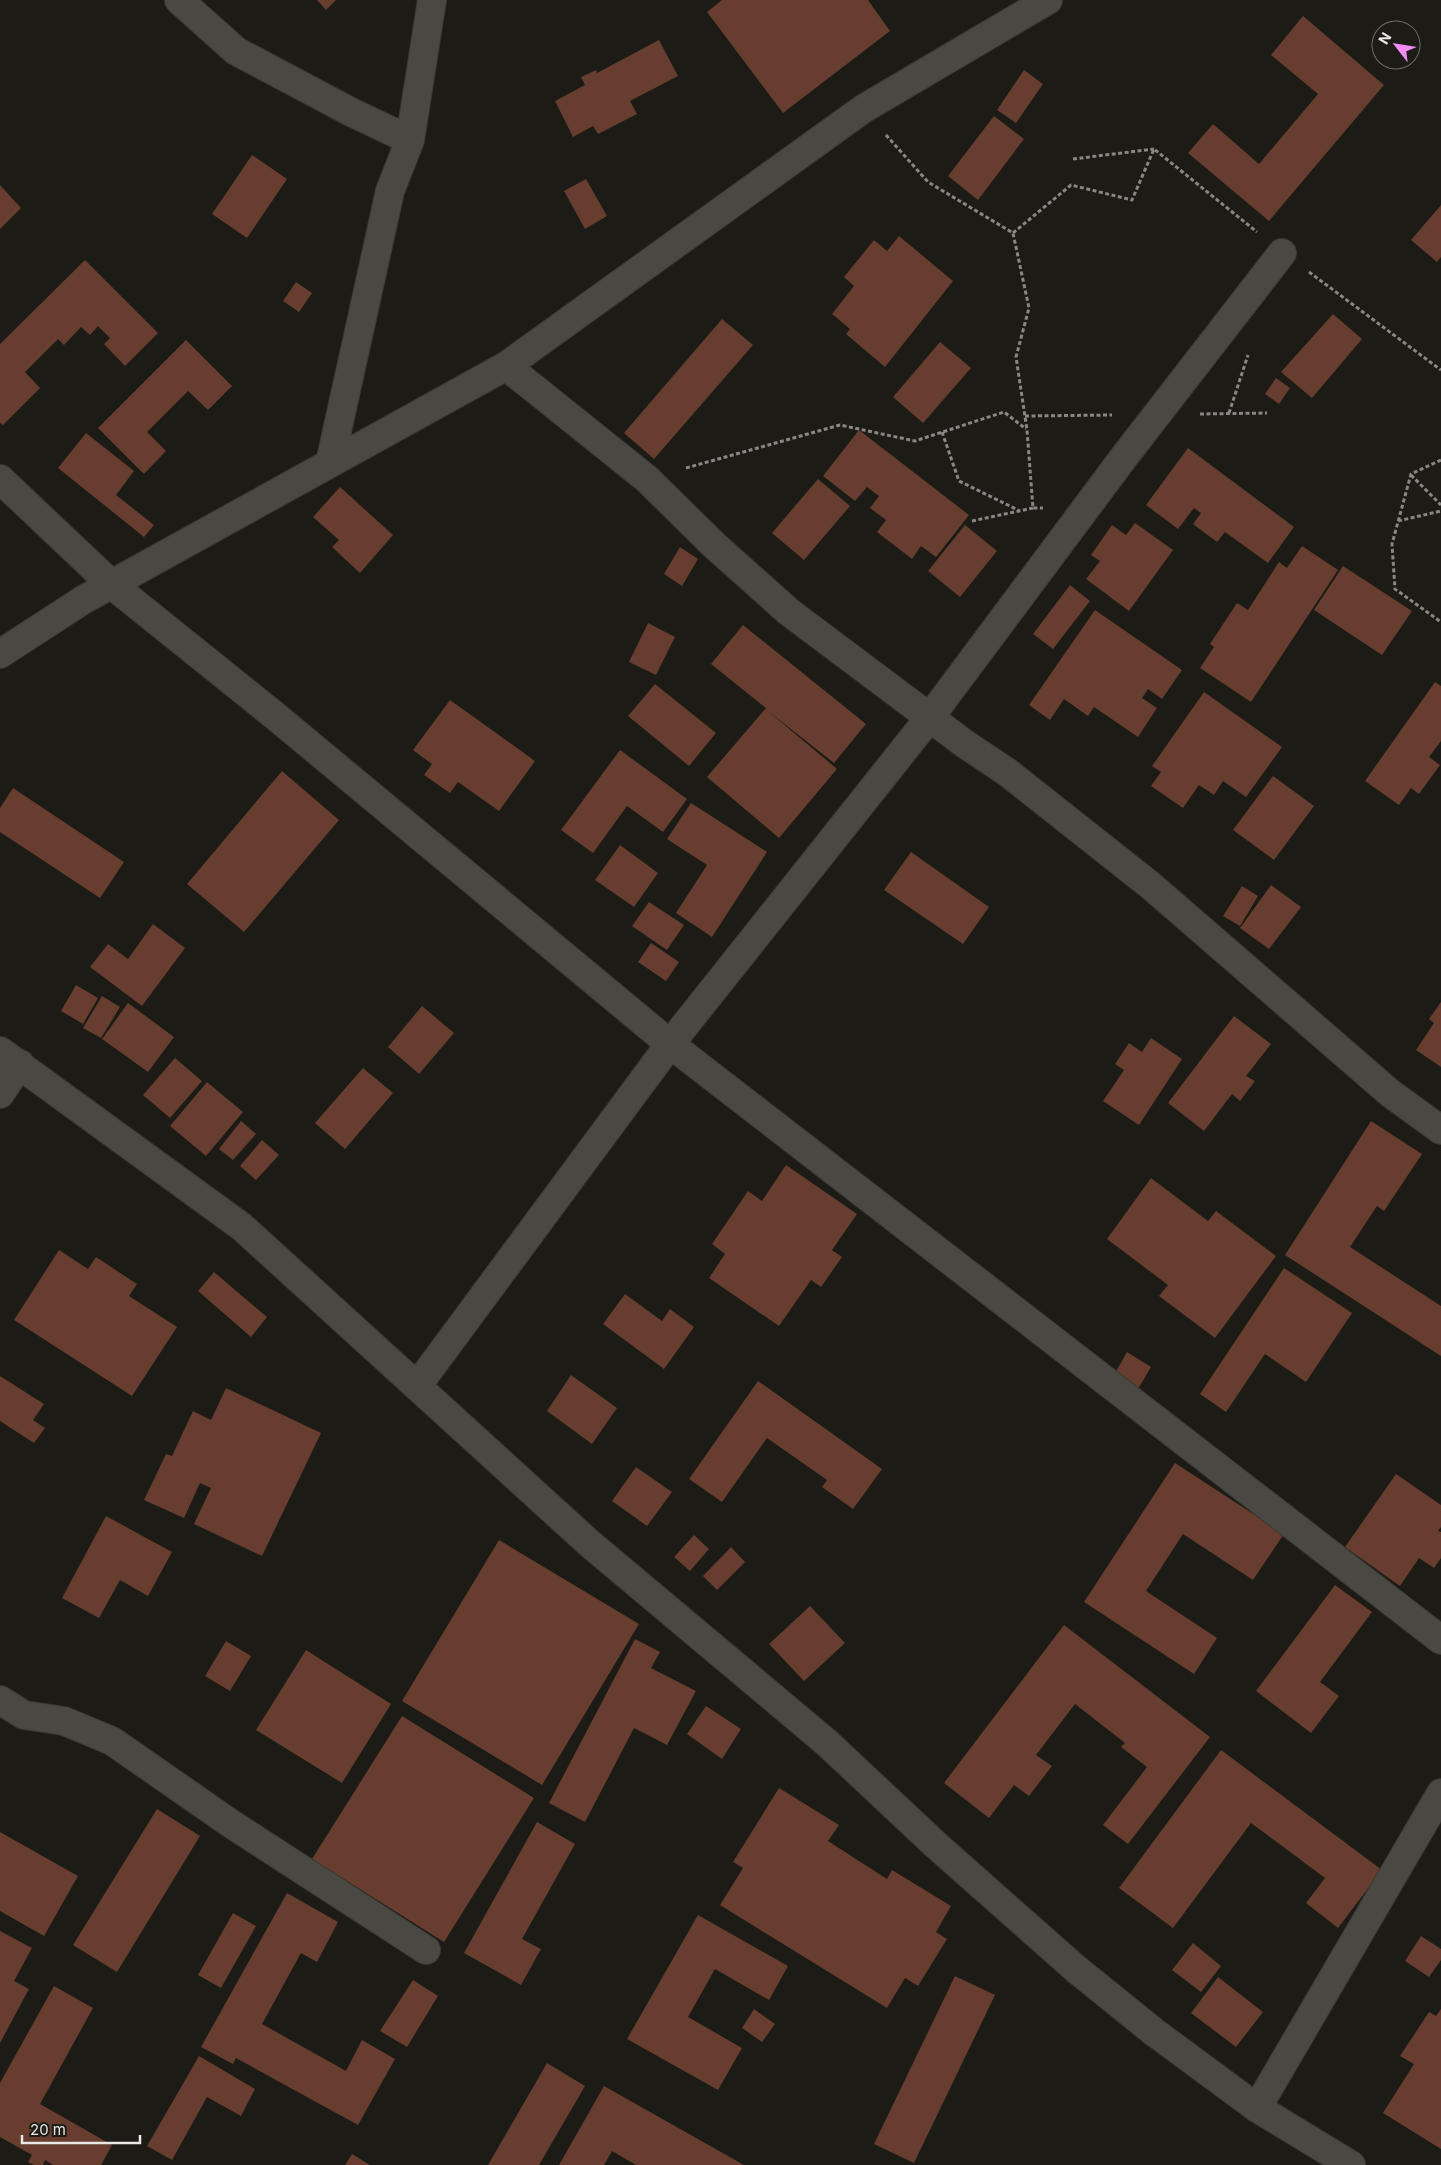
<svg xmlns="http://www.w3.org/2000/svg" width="1441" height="2165" viewBox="0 0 1441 2165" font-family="Inter,sans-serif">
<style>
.building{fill:#663d2e}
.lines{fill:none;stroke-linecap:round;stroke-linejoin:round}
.street-casing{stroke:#393834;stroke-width:30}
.secondary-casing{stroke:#393834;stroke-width:30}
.path{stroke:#888783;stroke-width:3;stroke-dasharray:4 2.5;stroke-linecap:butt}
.street{stroke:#4a4842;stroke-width:28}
.secondary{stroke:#4a4842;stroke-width:28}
</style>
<rect width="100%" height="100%" fill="#1c1b16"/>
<path class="building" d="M 317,0 L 336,0 L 326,10 Z
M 722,0 L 868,0 L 890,31 L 783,113 L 707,12 Z
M 1303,16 L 1384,85 L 1269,221 L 1188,153 L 1213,124 L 1259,164 L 1318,94 L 1271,55 Z
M 659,40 L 678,76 L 630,101 L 637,114 L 598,134 L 593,126 L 573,137 L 555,101 L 585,85 L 581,77 L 596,70 L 597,73 Z
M 1024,70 L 1043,84 L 1016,123 L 997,110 Z
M 994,116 L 1024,139 L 978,200 L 948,176 Z
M 252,155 L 287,179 L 247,238 L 212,214 Z
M 586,179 L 607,216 L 585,229 L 564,191 Z
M 0,185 L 21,208 L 0,229 Z
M 1441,205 L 1441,257 L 1437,262 L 1411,240 Z
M 899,236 L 953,281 L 885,367 L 846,334 L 850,329 L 832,314 L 854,286 L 844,277 L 874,240 L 887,251 Z
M 85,260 L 158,333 L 125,366 L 104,344 L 110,338 L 98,326 L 90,335 L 81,327 L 64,345 L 58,339 L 25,372 L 40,388 L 3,425 L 0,423 L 0,344 Z
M 296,282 L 312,293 L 299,312 L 283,301 Z
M 1333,314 L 1362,339 L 1312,398 L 1281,372 Z
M 722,319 L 753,345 L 654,459 L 624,433 Z
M 186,340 L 232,386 L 208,410 L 188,391 L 147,432 L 166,451 L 144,474 L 98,428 Z
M 940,342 L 971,368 L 923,423 L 893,397 Z
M 1276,378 L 1290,388 L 1279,404 L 1265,394 Z
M 859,430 L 969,515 L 936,557 L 921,546 L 912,559 L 877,532 L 886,520 L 870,508 L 879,496 L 867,487 L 855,501 L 823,476 Z
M 86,433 L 134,471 L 116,495 L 154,525 L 144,537 L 58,468 Z
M 1188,448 L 1294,527 L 1268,563 L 1225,532 L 1217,542 L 1193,524 L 1201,513 L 1194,508 L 1178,529 L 1146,505 Z
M 818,479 L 850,506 L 804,560 L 772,533 Z
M 340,487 L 393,535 L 360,573 L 332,547 L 339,540 L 313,517 Z
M 1135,523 L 1173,550 L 1129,611 L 1086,579 L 1100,561 L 1091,555 L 1112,525 L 1126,535 Z
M 965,525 L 997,551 L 960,597 L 928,571 Z
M 1302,546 L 1338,570 L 1251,702 L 1200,668 L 1214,647 L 1210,644 L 1237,603 L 1248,610 L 1279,562 L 1287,568 Z
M 680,547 L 698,559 L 682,586 L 664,574 Z
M 1343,566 L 1412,611 L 1382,655 L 1314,610 Z
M 1070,585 L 1090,601 L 1053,649 L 1033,634 Z
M 1095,610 L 1182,670 L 1162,699 L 1148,689 L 1142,698 L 1157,708 L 1138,737 L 1094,707 L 1088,716 L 1064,699 L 1050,720 L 1029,705 Z
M 648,623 L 675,637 L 656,675 L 629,662 Z
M 743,625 L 866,724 L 834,763 L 768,711 L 837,769 L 779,838 L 707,777 L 766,708 L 711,664 Z
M 1435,682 L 1441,686 L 1441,741 L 1429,757 L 1440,765 L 1419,794 L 1411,788 L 1399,805 L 1365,781 Z
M 655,684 L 716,733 L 689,766 L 628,716 Z
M 1204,692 L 1282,747 L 1246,797 L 1223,781 L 1214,795 L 1199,785 L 1183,808 L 1151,786 L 1161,772 L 1152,766 Z
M 450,700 L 535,761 L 499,811 L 458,782 L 450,793 L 424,775 L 432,764 L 413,750 Z
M 620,750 L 687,799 L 663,832 L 627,806 L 593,853 L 561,830 Z
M 282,771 L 339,820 L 244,932 L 187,884 Z
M 1273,776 L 1314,806 L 1274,860 L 1233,830 Z
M 13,788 L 124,862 L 100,898 L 0,832 L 0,808 Z
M 691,803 L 767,852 L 712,937 L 676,913 L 707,865 L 667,839 Z
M 620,845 L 658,873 L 634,907 L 595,880 Z
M 911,852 L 989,907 L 963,944 L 884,890 Z
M 1271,885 L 1301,907 L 1269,949 L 1240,928 Z
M 1242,886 L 1258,896 L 1240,926 L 1223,916 Z
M 649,902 L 684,925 L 667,950 L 632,926 Z
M 153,924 L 185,948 L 142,1006 L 90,967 L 108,944 L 128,959 Z
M 651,943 L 679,962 L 666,981 L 638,962 Z
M 76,985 L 98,998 L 83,1024 L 61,1011 Z
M 102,996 L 120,1007 L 101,1038 L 83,1028 Z
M 1441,1002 L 1441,1067 L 1416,1050 L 1434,1023 L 1429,1019 Z
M 128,1003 L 174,1037 L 148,1072 L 102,1039 Z
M 422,1006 L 454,1033 L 419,1074 L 388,1047 Z
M 1234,1016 L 1271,1044 L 1246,1076 L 1255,1081 L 1240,1101 L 1232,1094 L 1204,1131 L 1168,1103 Z
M 1151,1038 L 1182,1059 L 1139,1125 L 1103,1101 L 1124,1070 L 1115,1064 L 1129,1043 L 1142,1052 Z
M 175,1058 L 202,1081 L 170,1118 L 143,1095 Z
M 363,1068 L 393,1093 L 345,1149 L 315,1123 Z
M 207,1082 L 243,1112 L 206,1156 L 170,1126 Z
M 241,1121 L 256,1134 L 233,1160 L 219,1149 Z
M 1371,1121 L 1422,1154 L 1384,1211 L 1377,1206 L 1350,1247 L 1441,1306 L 1441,1356 L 1285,1255 Z
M 262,1140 L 279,1155 L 256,1180 L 240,1166 Z
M 786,1165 L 857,1214 L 832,1250 L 842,1257 L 821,1287 L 811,1280 L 779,1326 L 709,1278 L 725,1254 L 712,1244 L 748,1191 L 762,1201 Z
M 1151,1178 L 1208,1221 L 1216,1211 L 1276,1256 L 1215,1338 L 1159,1296 L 1168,1285 L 1107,1239 Z
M 59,1250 L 88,1269 L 96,1257 L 137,1284 L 129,1296 L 177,1327 L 132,1396 L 14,1320 Z
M 1284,1268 L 1352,1313 L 1306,1382 L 1265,1354 L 1226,1412 L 1200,1394 Z
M 214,1272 L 267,1317 L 251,1337 L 198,1291 Z
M 625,1294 L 662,1321 L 670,1309 L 694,1327 L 664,1369 L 603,1324 Z
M 1127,1352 L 1151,1367 L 1138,1389 L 1114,1375 Z
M 571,1375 L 617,1408 L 592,1444 L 547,1411 Z
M 0,1376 L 44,1404 L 33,1420 L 45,1428 L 34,1443 L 0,1421 Z
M 758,1381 L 882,1469 L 853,1509 L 822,1487 L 827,1480 L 767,1438 L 722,1502 L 689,1479 Z
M 226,1388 L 321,1433 L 262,1556 L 194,1524 L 211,1488 L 200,1483 L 184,1518 L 144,1500 L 166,1454 L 172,1456 L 193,1411 L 211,1420 Z
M 1175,1463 L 1284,1534 L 1253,1580 L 1183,1534 L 1146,1591 L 1217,1638 L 1194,1674 L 1084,1602 Z
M 636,1467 L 672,1492 L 647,1526 L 612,1501 Z
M 1396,1474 L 1441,1505 L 1441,1527 L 1438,1531 L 1441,1532 L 1441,1558 L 1434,1568 L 1419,1558 L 1400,1586 L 1345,1547 Z
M 106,1516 L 172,1552 L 148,1596 L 120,1580 L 99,1618 L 62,1598 Z
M 694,1535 L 709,1549 L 690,1571 L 674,1557 Z
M 499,1540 L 639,1624 L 542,1785 L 402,1701 Z
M 731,1547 L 745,1562 L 717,1590 L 703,1576 Z
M 1335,1585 L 1372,1612 L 1320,1682 L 1339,1696 L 1311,1733 L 1256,1691 Z
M 810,1606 L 845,1643 L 804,1681 L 769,1644 Z
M 1064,1625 L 1210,1737 L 1128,1844 L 1103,1825 L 1147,1767 L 1121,1747 L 1125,1743 L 1075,1704 L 1036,1755 L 1052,1766 L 1029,1796 L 1014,1785 L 989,1818 L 944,1783 Z
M 635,1639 L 660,1652 L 651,1668 L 696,1691 L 667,1745 L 634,1728 L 585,1822 L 549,1803 Z
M 226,1641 L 251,1656 L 230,1691 L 205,1676 Z
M 306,1650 L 391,1704 L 342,1783 L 256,1730 Z
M 706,1706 L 741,1729 L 722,1759 L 687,1734 Z
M 402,1716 L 534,1798 L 444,1942 L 312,1859 Z
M 1221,1750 L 1382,1870 L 1338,1928 L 1306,1903 L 1325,1878 L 1251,1823 L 1173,1928 L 1119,1888 Z
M 779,1788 L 839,1825 L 828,1841 L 887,1879 L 892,1870 L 951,1906 L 936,1932 L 947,1939 L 918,1986 L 905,1978 L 887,2008 L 720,1905 L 743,1868 L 733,1862 Z
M 157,1809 L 200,1836 L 117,1972 L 73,1945 Z
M 537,1822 L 575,1844 L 522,1939 L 541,1949 L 521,1985 L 464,1953 Z
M 0,1832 L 78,1876 L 44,1936 L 0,1911 Z
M 287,1893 L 338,1922 L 317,1962 L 301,1953 L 262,2024 L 346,2071 L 362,2040 L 395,2059 L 358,2125 L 236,2058 L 233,2064 L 201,2047 Z
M 233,1913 L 256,1926 L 221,1988 L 198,1975 Z
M 698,1915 L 788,1966 L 769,2000 L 715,1969 L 688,2017 L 742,2048 L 718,2090 L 627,2039 Z
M 0,1931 L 32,1948 L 14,1981 L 29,1989 L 0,2043 Z
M 1421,1936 L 1441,1949 L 1441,1960 L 1429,1977 L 1405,1961 Z
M 1193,1943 L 1221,1966 L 1201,1992 L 1172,1970 Z
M 955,1976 L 995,1995 L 914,2163 L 874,2144 Z
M 1218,1977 L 1263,2012 L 1236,2047 L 1191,2013 Z
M 413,1980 L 438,1996 L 407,2047 L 380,2031 Z
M 54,1986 L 93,2008 L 40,2104 L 112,2145 L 101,2165 L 53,2165 L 45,2160 L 43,2165 L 34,2165 L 28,2162 L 32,2155 L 0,2137 L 0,2083 Z
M 754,2009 L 775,2024 L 762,2042 L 742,2028 Z
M 1441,2009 L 1441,2149 L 1383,2113 L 1414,2064 L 1400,2056 L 1429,2012 L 1436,2016 Z
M 199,2056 L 255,2089 L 241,2116 L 207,2097 L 172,2160 L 147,2146 Z
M 547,2063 L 585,2086 L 539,2165 L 488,2165 Z
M 604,2086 L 744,2165 L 636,2165 L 612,2151 L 604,2165 L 559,2165 Z
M 352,2154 L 370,2165 L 345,2165 Z"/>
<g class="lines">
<g class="street-casing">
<path id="street" d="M 179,0 L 236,51 L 351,112 L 410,140
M 506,366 L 647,479 L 714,545 L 789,612 L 965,744 L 1007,772 L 1150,885 L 1390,1093 L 1441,1130
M 330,463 L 390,191 L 410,140 L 432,0
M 0,479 L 111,584 L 274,715 L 670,1044 L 1441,1640
M 0,654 L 83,600 L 506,366 L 863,109 L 1048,0
M 0,1094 L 20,1064
M 417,1386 L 670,1044 L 930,717 L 1124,457 L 1282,253
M 0,1700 L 24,1715 L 64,1721 L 112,1741 L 230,1823 L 426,1950
M 1257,2108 L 1441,1793"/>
</g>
<g class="secondary-casing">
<path id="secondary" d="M 0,1051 L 242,1227 L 589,1543 L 826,1742 L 937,1846 L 1076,1969 L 1154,2032 L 1257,2108 L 1351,2165"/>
</g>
<path class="path" d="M 886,135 L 928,182 L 1013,233 L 1029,308 L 1016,357 L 1027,430 L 1033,508 L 1043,508
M 1073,159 L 1154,149
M 1013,233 L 1071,185 L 1132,200 L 1154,149 L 1257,232
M 1309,272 L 1441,370
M 1229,413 L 1248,355
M 1200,414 L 1267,413
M 1025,416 L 1112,415
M 942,432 L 959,481 L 1020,511
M 1441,460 L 1411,474 L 1392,544 L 1395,589 L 1441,622
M 686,468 L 840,425 L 915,441 L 1004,412 L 1026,429
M 1411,475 L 1441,505
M 972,521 L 1033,508
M 1398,521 L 1441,511"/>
<use href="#street" class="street"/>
<use href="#secondary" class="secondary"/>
</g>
<g transform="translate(1396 45) rotate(301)"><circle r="24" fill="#1c1b16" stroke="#6e6d68"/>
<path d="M0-4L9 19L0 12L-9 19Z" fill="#f28af3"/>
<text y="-8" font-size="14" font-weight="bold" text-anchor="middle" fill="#e9e8e4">N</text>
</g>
<path d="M22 2135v8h118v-8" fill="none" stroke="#e9e8e4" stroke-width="2.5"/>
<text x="30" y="2135" font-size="15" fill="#e9e8e4" stroke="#1c1b16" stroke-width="4" paint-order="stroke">20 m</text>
</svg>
